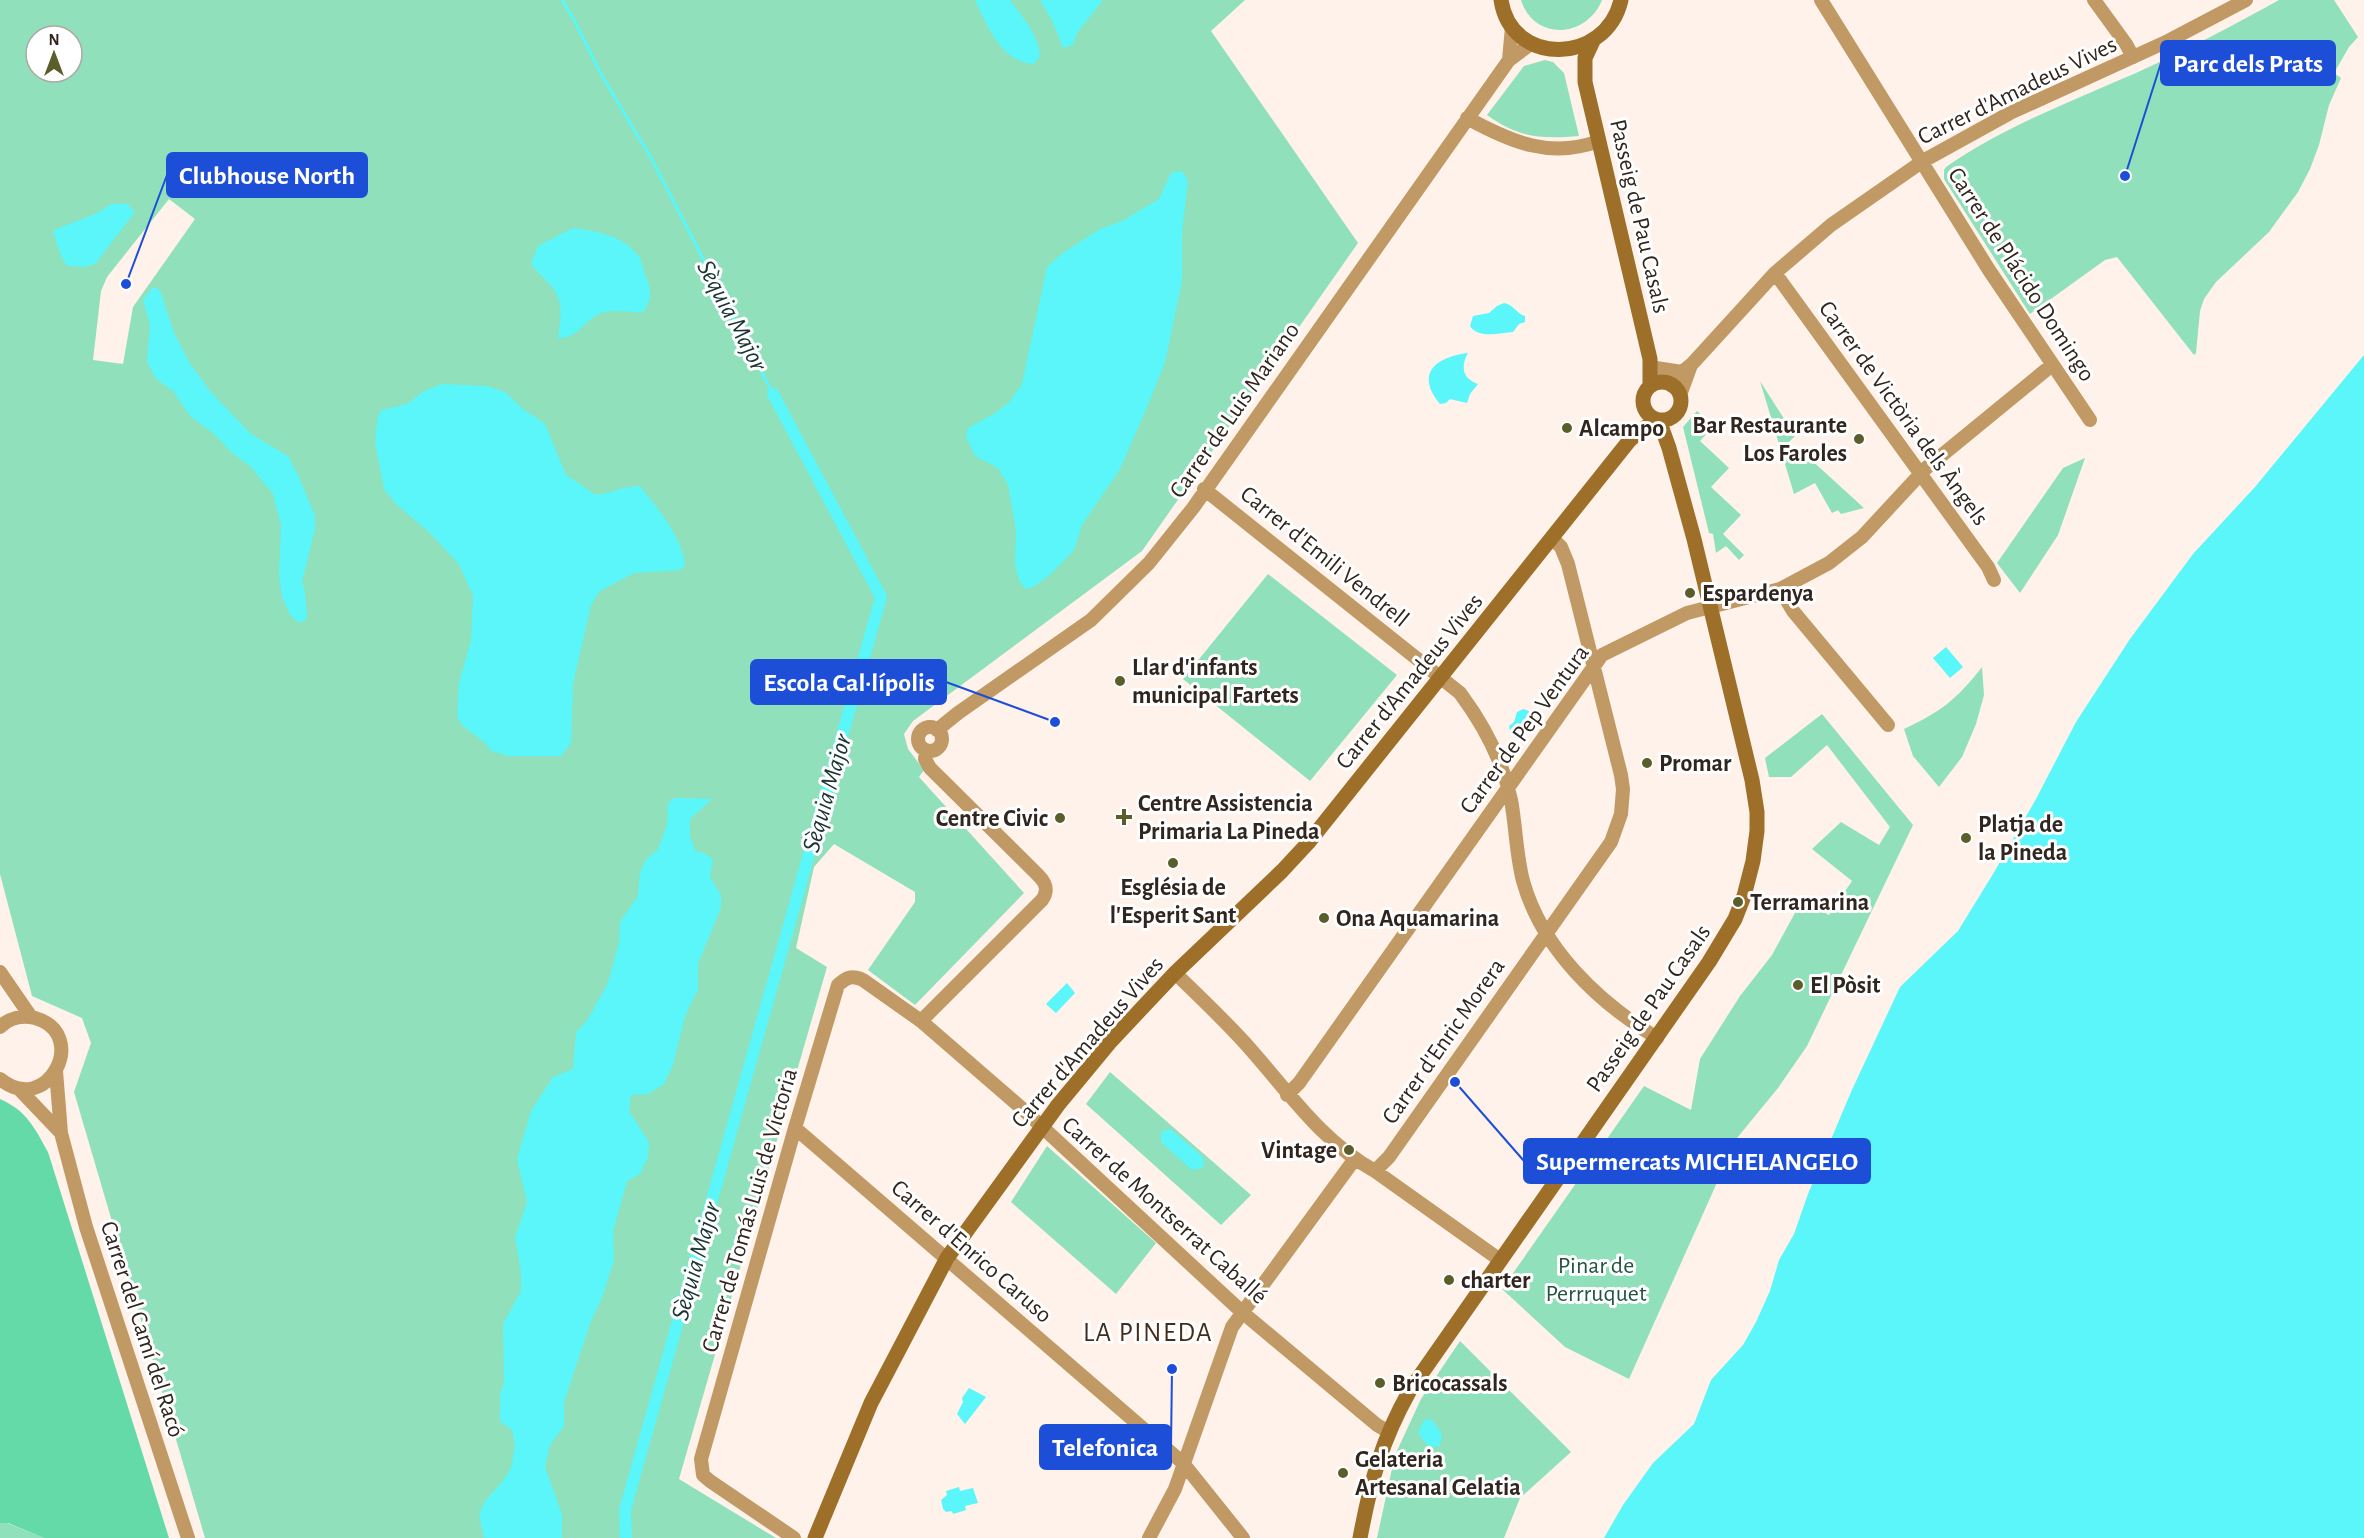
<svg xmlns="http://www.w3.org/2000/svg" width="2364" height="1538" viewBox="0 0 2364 1538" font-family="'Alegreya Sans',sans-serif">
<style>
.green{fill:#90e0bb;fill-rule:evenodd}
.forest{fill:#64daa9}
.water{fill:#5af6f9}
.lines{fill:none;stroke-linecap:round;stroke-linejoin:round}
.stream{stroke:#5af6f9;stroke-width:3}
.canal{stroke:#5af6f9;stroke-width:12}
.street{stroke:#c19964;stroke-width:14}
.secondary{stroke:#9d6f29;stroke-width:15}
.poi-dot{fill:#5b5d2a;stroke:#fff;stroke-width:2}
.labels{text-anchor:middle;stroke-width:6;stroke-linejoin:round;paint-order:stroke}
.street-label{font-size:24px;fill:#31261f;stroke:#fff}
.poi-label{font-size:24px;font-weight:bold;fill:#31261f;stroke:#fff;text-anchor:start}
.park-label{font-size:24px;fill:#23543f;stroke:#fff}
.water-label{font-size:26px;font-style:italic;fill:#1b3535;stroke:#fff}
.quarter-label{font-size:27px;letter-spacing:1.5px;fill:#442d1d;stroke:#fff}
.leader{fill:none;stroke:#1d4ed8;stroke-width:2}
.callout-dot{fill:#1d4ed8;stroke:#fff;stroke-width:2}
.callout{fill:#1d4ed8;stroke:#1d4ed8;stroke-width:2}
.callout-label{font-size:26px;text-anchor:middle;font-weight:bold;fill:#fff}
</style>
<rect width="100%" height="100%" fill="#fef2ea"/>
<path class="green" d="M 0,0 L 1245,0 L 1211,31 L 1358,243 L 1142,551 L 913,721 L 904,734 L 908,749 L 924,770 L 919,777 L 1024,893 L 915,1005 L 868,970 L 915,902 L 915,892 L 834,844 L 814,867 L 796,948 L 827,967 L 679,1479 L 776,1538 L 205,1538 L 74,1092 L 91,1043 L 82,1018 L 32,996 L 0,874 ZM 36,36 L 72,36 L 72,72 L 36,72 ZM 169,199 L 195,219 L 133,307 L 123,364 L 93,360 L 101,291 L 107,277 Z
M 1521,0 L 1602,0 C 1587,38 1534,42 1521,0 Z
M 2279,0 L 2334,0 L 2358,37 L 2349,47 L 2334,73 L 2341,78 L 2329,105 L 2319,145 L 2310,169 L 2298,192 L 2269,232 L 2216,282 L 2204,299 L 2200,311 L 2196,353 L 2194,355 L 2117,257 L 2105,260 L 2030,314 L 1944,179 L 1944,170 L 1946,167 C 2003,127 2072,101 2136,73 C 2185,51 2232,26 2279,0 Z
M 1545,60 L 1553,62 L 1564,73 L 1579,136 C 1541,139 1519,138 1487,115 L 1524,66 Z
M 1760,381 L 1795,436 L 1786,445 L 1793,451 L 1797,447 L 1864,508 L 1841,514 L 1838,510 L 1832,513 L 1815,483 L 1794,494 Z
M 1697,411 L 1714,426 L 1700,441 L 1729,468 L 1711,487 L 1741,515 L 1723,534 L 1744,555 L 1739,560 L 1726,546 L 1716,553 L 1713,534 L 1709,533 L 1683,427 Z
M 2085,458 L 2058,535 L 2020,593 L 1997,563 L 2063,468 Z
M 1268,574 L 1397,675 L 1310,781 L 1183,679 Z
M 1982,667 L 1984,695 L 1976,724 L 1962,757 L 1939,787 L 1913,756 L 1904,729 C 1942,711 1956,700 1982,667 Z
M 1822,714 L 1913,825 L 1807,1046 L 1778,1088 L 1737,1138 L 1629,1379 L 1565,1347 L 1502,1289 L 1644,1086 L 1691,1110 L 1700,1059 L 1740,996 L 1772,955 L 1802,900 L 1829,915 L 1852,881 L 1812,849 L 1841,822 L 1879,845 L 1890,827 L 1827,745 L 1791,777 L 1769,777 L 1765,758 Z
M 1110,1072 L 1251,1195 L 1221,1225 L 1086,1104 Z
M 1047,1146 L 1156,1243 L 1116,1294 L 1011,1202 Z
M 1460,1341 L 1571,1452 L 1520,1498 L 1504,1538 L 1377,1538 L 1395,1455 L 1421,1399 Z
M 0,1523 L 7,1523 L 44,1538 L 0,1538 Z"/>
<path class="forest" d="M 0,1099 C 27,1111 34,1127 48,1152 L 169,1538 L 44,1538 L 8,1523 L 0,1523 Z"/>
<path class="water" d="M 975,0 L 1010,0 C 1023,18 1038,34 1040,56 L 1034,64 C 1001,62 988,27 975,0 Z
M 1040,0 L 1103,0 L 1077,33 L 1073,45 L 1063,48 C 1057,31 1050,15 1040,0 Z
M 1182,171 L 1188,181 L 1182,232 L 1182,281 L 1165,362 L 1150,400 L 1120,469 L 1082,525 L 1074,550 L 1053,572 L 1035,586 L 1025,589 L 1019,580 L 1015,565 L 1016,530 L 1008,485 L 998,468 L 975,456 L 966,437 L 968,428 L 997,412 L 1010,401 L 1022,384 L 1047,267 L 1063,253 L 1100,229 L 1122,221 L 1159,199 L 1171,173 Z
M 111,204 L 127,204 L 135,212 L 95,264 L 85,267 L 67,266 L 61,256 L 53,231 C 72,221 94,218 111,204 Z
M 573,228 C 596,231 622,235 638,255 C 642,260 643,270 646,277 C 652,290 652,300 643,312 C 629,313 611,308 599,314 C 584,321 577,339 558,338 C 561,319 564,301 551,286 C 544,278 537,272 531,264 L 538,246 Z
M 153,287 L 160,290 L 174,333 L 189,362 L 209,390 L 251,434 L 288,456 L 299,477 L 315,516 L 315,529 L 302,582 L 305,591 L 307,619 L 299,623 L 290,615 L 282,597 L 279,576 L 281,525 L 273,494 L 251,467 L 232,453 L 213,433 L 190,416 L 173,391 L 156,379 L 147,361 L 150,325 L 143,300 Z
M 1504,303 C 1514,305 1517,314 1525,316 L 1525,322 L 1519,324 L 1513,332 C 1500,333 1478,339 1470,326 L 1473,316 L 1489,313 L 1497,306 Z
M 1468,353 C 1460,367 1463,379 1478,384 L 1470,394 L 1467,403 L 1450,399 L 1446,403 L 1440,404 C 1415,374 1435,357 1468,353 Z
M 2364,355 L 2364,1538 L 1604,1538 L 1623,1505 L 1653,1463 L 1694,1424 L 1711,1380 L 1743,1345 L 1756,1322 L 1770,1291 L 1779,1260 L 1794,1234 L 1808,1194 L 1851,1092 L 1900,987 L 1958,931 L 1993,874 L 2036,799 L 2076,722 L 2130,639 L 2193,554 L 2255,487 Z
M 442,384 L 487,386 L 505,392 L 523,409 L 545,424 L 566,475 L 596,495 C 611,493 625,486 640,486 C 658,509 681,535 685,564 L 681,570 L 634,573 L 600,591 L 591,605 L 573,684 L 571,743 L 561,756 L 509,756 L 491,751 L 485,743 L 463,726 L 457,717 L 459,683 L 471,640 L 473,596 L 459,564 L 430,533 L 396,504 L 384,489 L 375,443 L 377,420 L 381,410 L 407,404 L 424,391 Z
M 1946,647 L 1963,667 L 1950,678 L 1933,658 Z
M 1523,709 C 1530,711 1533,713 1534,720 L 1525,730 L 1511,735 L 1509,726 L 1514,722 L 1517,712 Z
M 675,798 L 712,799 L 690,819 L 690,837 L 696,852 L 702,852 L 713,859 L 710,877 L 721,895 L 721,907 L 698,964 L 698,989 L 685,1016 L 673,1065 L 664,1084 L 648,1094 L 631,1095 L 629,1111 L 649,1142 L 648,1157 L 640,1174 L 627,1181 L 613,1232 L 614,1260 L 602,1298 L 591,1321 L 564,1402 L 564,1426 L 550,1445 L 545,1467 L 562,1514 L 562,1538 L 484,1538 L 479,1514 L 486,1500 L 502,1482 L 511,1468 L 515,1445 L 512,1430 L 500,1421 L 500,1395 L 504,1382 L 503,1324 L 521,1291 L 521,1272 L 515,1237 L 527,1202 L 517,1159 L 531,1111 L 553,1077 L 573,1069 L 576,1033 L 588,1019 L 608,983 L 619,943 L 620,922 L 638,896 L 640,872 L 645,861 L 658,849 L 667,825 L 668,803 Z
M 1067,983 L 1075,993 L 1056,1013 L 1046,1004 Z
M 1170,1129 L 1202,1156 L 1204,1162 L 1203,1168 L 1192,1170 L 1161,1142 L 1161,1132 Z
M 969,1388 L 986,1397 L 965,1424 L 957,1414 L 963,1402 L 962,1398 Z
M 1431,1419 L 1442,1434 L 1440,1446 L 1429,1447 L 1418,1433 L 1424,1420 Z
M 959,1487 L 960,1491 L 973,1488 L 978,1503 L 965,1506 L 966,1510 L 953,1514 L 952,1511 L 946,1512 L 943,1509 L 941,1500 L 947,1495 L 946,1491 Z"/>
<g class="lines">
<path class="stream" d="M 562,0 L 573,18 L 602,76 L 651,158 L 773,394"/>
<path class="canal" d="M 626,1538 L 625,1510 L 881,597 L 773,394"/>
<path class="street" d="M 1821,0 L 1989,270 L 2090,420
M 2094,0 L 2126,44 L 2133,57
M 1512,27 L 1509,60 L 1532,43
M 1467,118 C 1511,142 1550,159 1599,141
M 1775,273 L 1988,567 L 1994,580
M 1656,368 L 1682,372
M 1672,386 L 1675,378 L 1692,364 L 1775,273 L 1831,225 L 1923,161 L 2010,113 L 2168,41 L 2246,0
M 1680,395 L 1691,365
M 1204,489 L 1460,693 C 1483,724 1503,761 1511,800 C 1516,827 1516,854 1523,881 C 1542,949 1598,1002 1657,1038
M 1780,589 L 1793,611 L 1888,725
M918 739a12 12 0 1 1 24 0a12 12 0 1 1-24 0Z
M 937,730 L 958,713 L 1091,620 L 1149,563 L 1193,508 L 1509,60
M 0,972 L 31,1017
M 1175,973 C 1198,995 1222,1018 1244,1042 C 1285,1087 1320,1141 1375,1171 L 1500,1260
M 921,1021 L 1042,900 C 1049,890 1046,883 1038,875 L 930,768 L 925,759 L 926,750
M 0,1027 C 9,1018 22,1015 35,1018 C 91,1034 47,1118 0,1079
M 19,1089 L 61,1133 L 56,1071
M 1287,1095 L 1299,1083 L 1602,655 L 1687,613 L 1780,589 L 1829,563 L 1862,537 L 1925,469 L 2052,365
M 795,1128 L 1183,1463 L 1243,1538
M 61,1133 L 86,1227 L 188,1538
M 1375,1171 L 1389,1157 L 1611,842 L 1621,814 L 1623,789 L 1621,775 L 1568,564 L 1561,547 L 1552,538
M 794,1538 L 710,1481 L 703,1475 L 701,1459 L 795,1128 L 838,985 C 847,977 852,975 863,980 L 921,1021 L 1026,1112 L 1242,1312 L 1377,1425 L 1389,1432
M 1149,1538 L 1175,1489 L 1232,1327 L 1354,1160"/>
<path class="secondary" d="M 1501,0 C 1511,67 1606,65 1621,0
M 1593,41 L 1585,58 L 1585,82 L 1650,359 L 1650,386
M1643 401a19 19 0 1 1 38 0a19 19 0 1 1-38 0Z
M 815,1538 L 871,1403 L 947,1258 L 1058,1105 L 1111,1041 L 1175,973 L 1282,871 L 1308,843 L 1629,441 L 1641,430 L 1657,420
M 1360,1538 C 1371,1480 1381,1442 1410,1390 L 1709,962 L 1735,919 L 1744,896 L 1753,861 L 1757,831 L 1757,812 L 1752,780 L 1694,539 L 1669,448 L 1659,420"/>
</g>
<g class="poi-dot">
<circle cx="1567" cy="428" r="6"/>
<circle cx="1859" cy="439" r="6"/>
<circle cx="1690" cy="593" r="6"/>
<circle cx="1120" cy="681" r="6"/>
<circle cx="1647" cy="763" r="6"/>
<path d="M1121 808h6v6h6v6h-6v6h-6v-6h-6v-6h6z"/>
<circle cx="1060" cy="818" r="6"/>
<circle cx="1966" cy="838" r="6"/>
<circle cx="1173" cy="863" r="6"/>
<circle cx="1738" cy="902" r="6"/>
<circle cx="1324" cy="918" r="6"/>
<circle cx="1798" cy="985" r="6"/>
<circle cx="1349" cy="1150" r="6"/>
<circle cx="1449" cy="1280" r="6"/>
<circle cx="1380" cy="1383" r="6"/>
<circle cx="1343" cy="1473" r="6"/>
</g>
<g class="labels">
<g class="street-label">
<text transform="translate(2017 90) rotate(-26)" y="8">Carrer d'Amadeus Vives</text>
<text transform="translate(1640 216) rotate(77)" y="8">Passeig de Pau Casals</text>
<text transform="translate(2022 274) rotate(57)" y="8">Carrer de Plácido Domingo</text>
<text transform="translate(1234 410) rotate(-55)" y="8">Carrer de Luis Mariano</text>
<text transform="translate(1904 413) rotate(54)" y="8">Carrer de Victòria dels Àngels</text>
<text transform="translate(1325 556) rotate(39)" y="8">Carrer d'Emili Vendrell</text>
<text transform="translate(1409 681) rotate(-51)" y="8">Carrer d'Amadeus Vives</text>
<text transform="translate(1524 729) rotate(-54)" y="8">Carrer de Pep Ventura</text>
<text transform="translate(1648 1008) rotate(-55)" y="8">Passeig de Pau Casals</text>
<text transform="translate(1443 1041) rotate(-55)" y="8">Carrer d'Enric Morera</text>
<text transform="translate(1087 1042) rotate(-49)" y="8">Carrer d'Amadeus Vives</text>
<text transform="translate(749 1210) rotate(-74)" y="8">Carrer de Tomás Luis de Victoria</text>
<text transform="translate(1165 1210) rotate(42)" y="8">Carrer de Montserrat Caballé</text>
<text transform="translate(972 1251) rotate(41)" y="8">Carrer d'Enrico Caruso</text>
<text transform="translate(143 1329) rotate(72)" y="8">Carrer del Camí del Racó</text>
</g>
<g class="poi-label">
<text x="1847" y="433" text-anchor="end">Bar Restaurante<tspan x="1847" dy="28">Los Faroles</tspan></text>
<text x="1579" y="436">Alcampo</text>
<text x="1702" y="601">Espardenya</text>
<text x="1132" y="675">Llar d'infants<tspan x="1132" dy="28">municipal Fartets</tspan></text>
<text x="1659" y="771">Promar</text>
<text x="1138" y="811">Centre Assistencia<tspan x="1138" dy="28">Primaria La Pineda</tspan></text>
<text x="1048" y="826" text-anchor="end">Centre Civic</text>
<text x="1978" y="832">Platja de<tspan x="1978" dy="28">la Pineda</tspan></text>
<text x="1173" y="895" text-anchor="middle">Església de<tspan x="1173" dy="28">l'Esperit Sant</tspan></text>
<text x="1750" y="910">Terramarina</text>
<text x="1336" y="926">Ona Aquamarina</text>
<text x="1810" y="993">El Pòsit</text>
<text x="1337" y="1158" text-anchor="end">Vintage</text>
<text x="1461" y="1288">charter</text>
<text x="1392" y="1391">Bricocassals</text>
<text x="1355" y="1467">Gelateria<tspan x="1355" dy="28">Artesanal Gelatia</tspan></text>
</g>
<g class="park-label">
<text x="1596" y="1273">Pinar de<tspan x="1596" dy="28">Perrruquet</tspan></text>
</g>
<g class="water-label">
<text transform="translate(733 315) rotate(62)" y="9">Sèquia Major</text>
<text transform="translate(826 793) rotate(-74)" y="9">Sèquia Major</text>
<text transform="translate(695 1261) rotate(-74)" y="9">Sèquia Major</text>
</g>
<g class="quarter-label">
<text x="1148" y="1341">LA PINEDA</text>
</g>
</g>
<path class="leader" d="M2125 176L2161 63M126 284L167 175M1055 722L946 682M1455 1082L1524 1161M1172 1369L1171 1447"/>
<g class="callout-dot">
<circle cx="2125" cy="176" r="6"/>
<circle cx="126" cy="284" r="6"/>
<circle cx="1055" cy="722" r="6"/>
<circle cx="1455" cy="1082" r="6"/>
<circle cx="1172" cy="1369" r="6"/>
</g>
<g class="callout">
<rect x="2161" y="41" width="174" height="44" rx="6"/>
<rect x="167" y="153" width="200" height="44" rx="6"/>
<rect x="751" y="660" width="195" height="44" rx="6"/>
<rect x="1524" y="1139" width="346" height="44" rx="6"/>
<rect x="1040" y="1425" width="131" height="44" rx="6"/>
</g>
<g class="callout-label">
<text x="2248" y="72">Parc dels Prats</text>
<text x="267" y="184">Clubhouse North</text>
<text x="849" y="691">Escola Cal·lípolis</text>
<text x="1697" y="1170">Supermercats MICHELANGELO</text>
<text x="1105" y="1456">Telefonica</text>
</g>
<g transform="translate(54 54)"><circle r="28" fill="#ffffff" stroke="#ada8a5" stroke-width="1.5"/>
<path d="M0-4.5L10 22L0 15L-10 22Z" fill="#5b5d2a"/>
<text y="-9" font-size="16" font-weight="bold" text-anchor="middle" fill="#31261f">N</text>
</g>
</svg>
